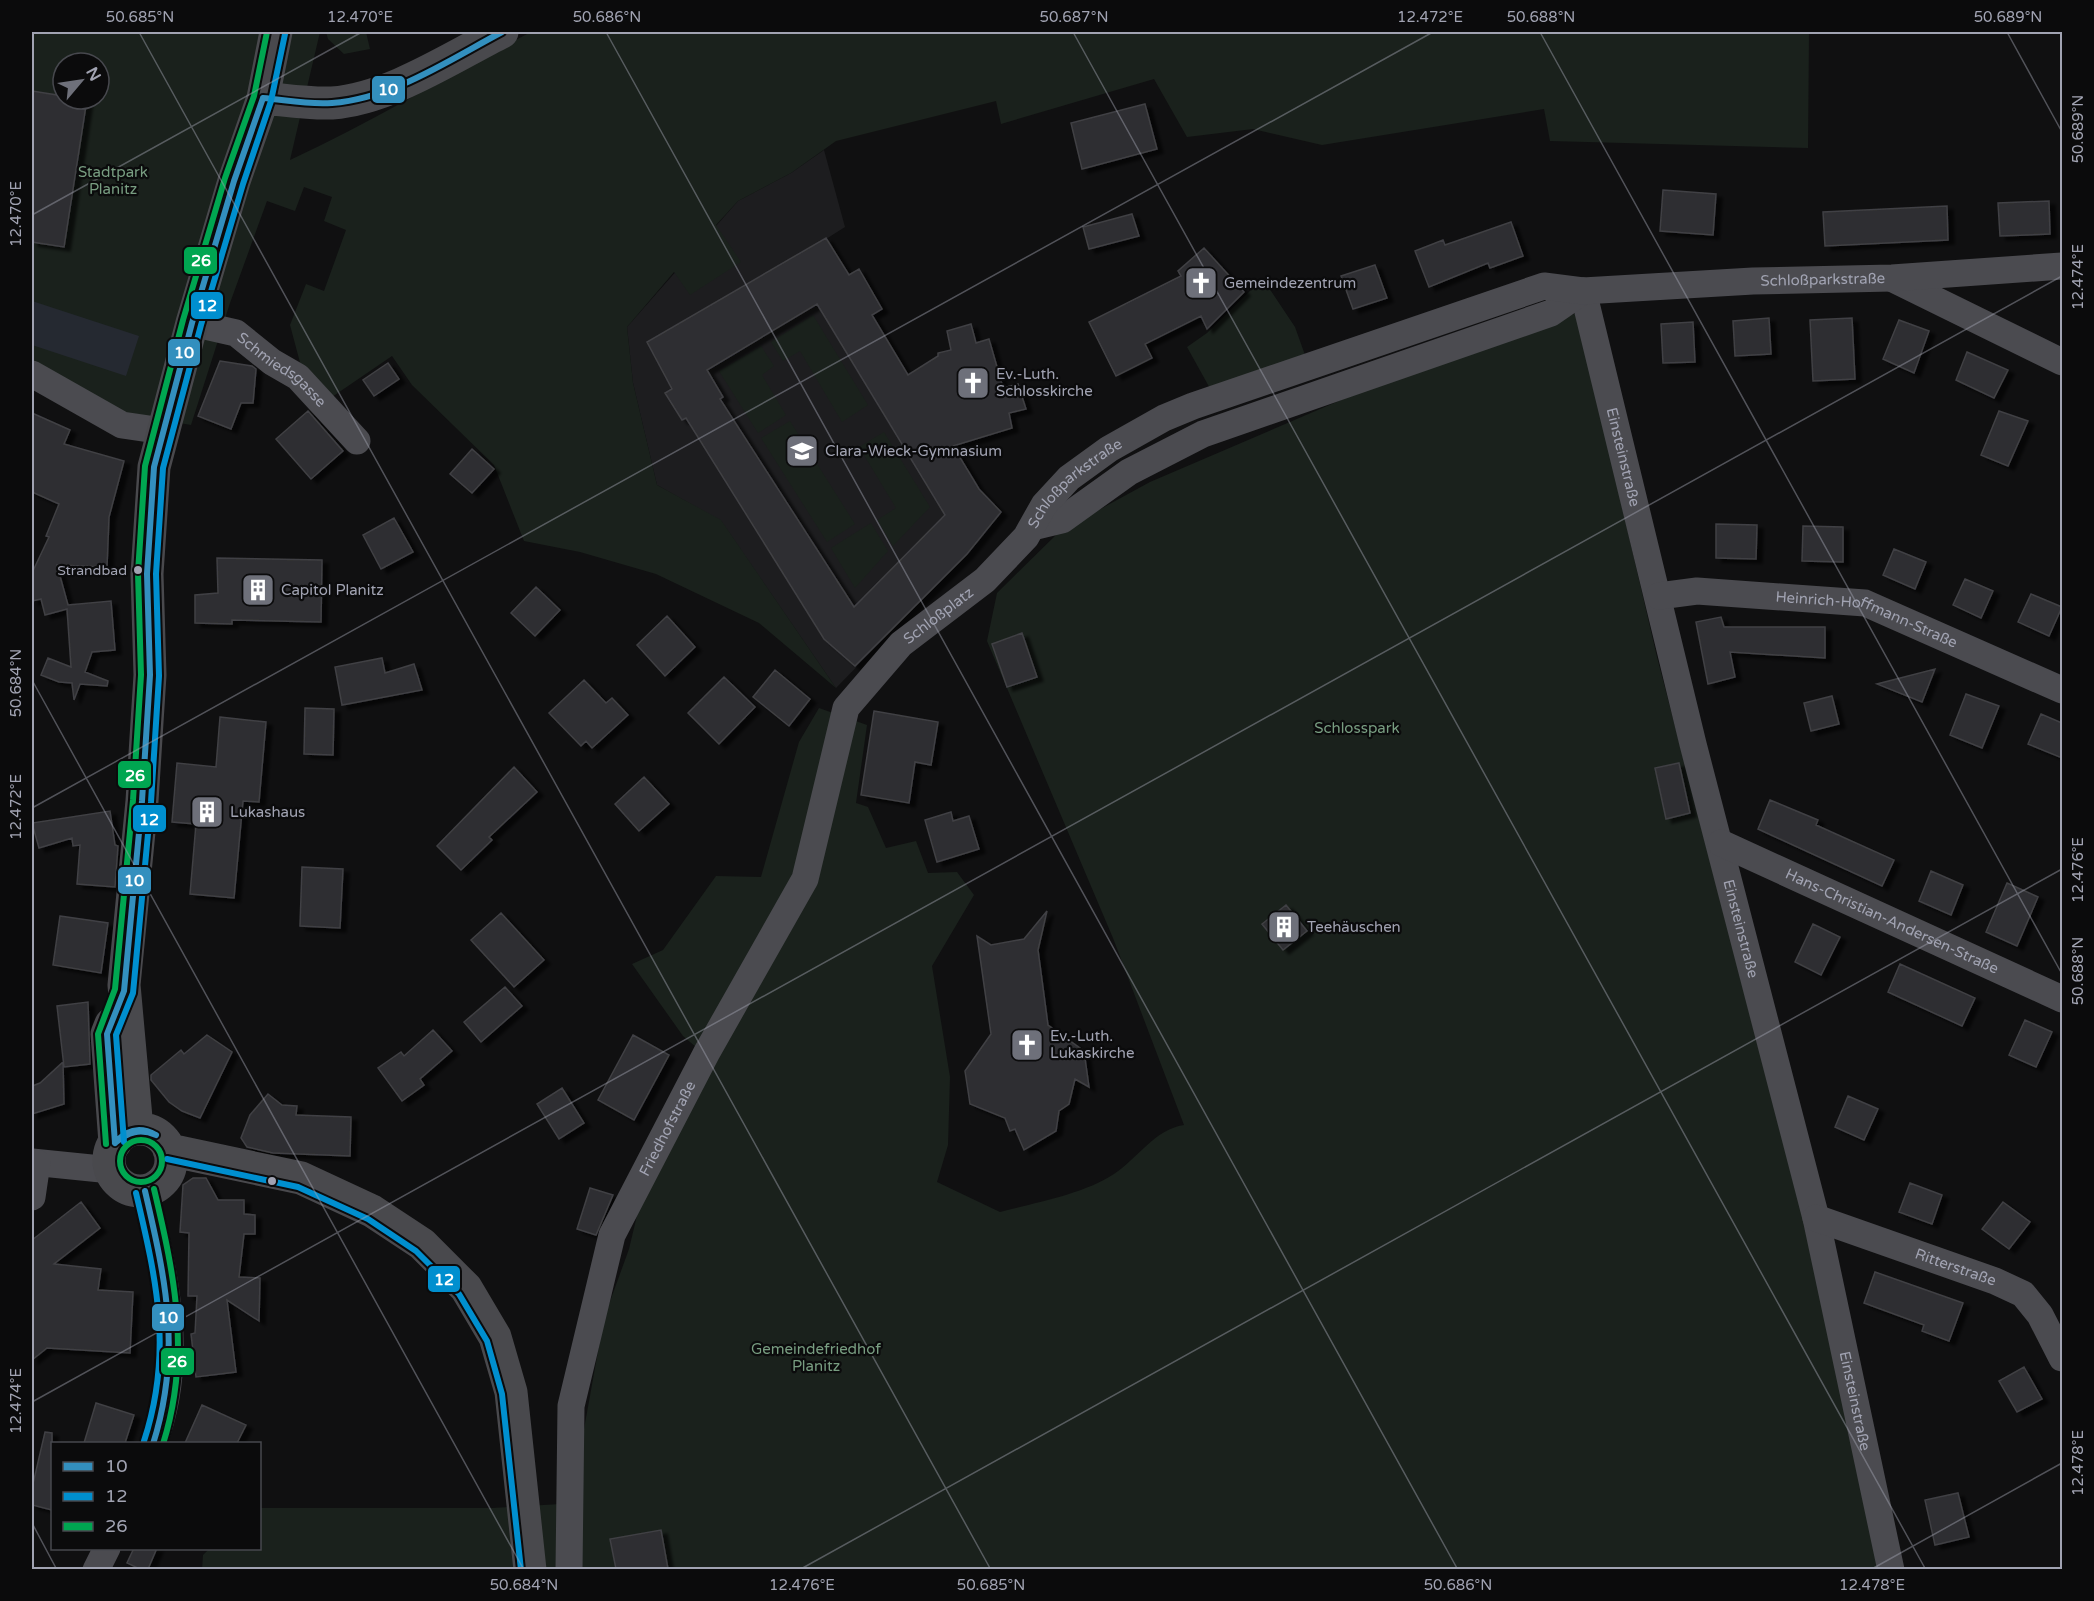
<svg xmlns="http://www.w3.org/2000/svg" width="2094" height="1601" viewBox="0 0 2094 1601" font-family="'Varela Round',sans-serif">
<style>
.built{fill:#1d1d1f}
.green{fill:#1a211c;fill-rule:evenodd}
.water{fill:#252931}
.building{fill:#2e2e30;stroke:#404044;stroke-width:1.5;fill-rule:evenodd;filter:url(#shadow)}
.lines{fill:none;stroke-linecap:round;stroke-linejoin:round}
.street{stroke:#4b4b50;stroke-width:27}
.secondary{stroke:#49494d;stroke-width:33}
.bus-1-casing{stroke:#0b0b0c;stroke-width:10}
.bus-2-casing{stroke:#0b0b0c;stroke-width:10}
.bus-3-casing{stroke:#0b0b0c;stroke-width:10}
.bus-1{stroke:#338fbe;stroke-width:6}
.bus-2{stroke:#008fcf;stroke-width:6}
.bus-3{stroke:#00a651;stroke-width:6}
.ticks{fill:none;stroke:#a1a3b2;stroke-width:1.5;stroke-opacity:0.45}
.bus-dot{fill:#a1a3b2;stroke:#0b0b0c;stroke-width:2}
.labels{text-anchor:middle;stroke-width:4.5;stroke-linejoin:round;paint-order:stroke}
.bus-label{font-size:14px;fill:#a1a3b2;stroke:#0b0b0c;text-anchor:end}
.park-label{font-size:15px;fill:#789d81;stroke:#0b0b0c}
.street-label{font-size:15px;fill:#a1a3b2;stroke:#0b0b0c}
.poi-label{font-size:15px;fill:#a1a3b2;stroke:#0b0b0c;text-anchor:start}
.line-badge{stroke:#0b0b0c;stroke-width:2}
.badge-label{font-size:16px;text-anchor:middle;font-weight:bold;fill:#fff}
.neatline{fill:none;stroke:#a1a3b2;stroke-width:2}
.ticks-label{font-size:15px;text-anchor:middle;fill:#a1a3b2}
</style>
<defs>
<filter id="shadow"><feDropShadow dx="6" dy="4" stdDeviation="1.5" flood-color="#0009"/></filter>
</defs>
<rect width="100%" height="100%" fill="#101011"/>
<path class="built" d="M 824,150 L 845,227 L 826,239 L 848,274 L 859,269 L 882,309 L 872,315 L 907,375 L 919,368 L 934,416 L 979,489 L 1001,512 L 967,554 L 836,688 L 721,521 L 657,485 L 633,383 L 627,327 L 738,201 L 791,173 Z"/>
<path class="green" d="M 32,32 L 320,32 L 290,160 C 373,122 450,74 531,32 L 1809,32 L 1808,148 L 1550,141 L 1544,109 L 1322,145 L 1253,129 L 1187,137 L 1154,79 L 1001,124 L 996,101 L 836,141 L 791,173 L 738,201 L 716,225 L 741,262 L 690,295 L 674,272 L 627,327 L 633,383 L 657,485 L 721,520 L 836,688 L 759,623 L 656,574 L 580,552 L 524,541 L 494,465 L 412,385 L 392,356 L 329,399 L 302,370 L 290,325 L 306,284 L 324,291 L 346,230 L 324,221 L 332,197 L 304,187 L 295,211 L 267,201 L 230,303 L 191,425 L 127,414 L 32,364 ZM 63,63 L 99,63 L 99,99 L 63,99 Z
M 326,32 L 366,32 L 370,49 L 344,54 L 328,39 Z
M 1256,285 L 1267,285 L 1295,327 L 1305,355 L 1212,392 L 1187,347 L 1207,333 Z
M 1577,313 L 1657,657 L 1802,1215 L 1880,1569 L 202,1570 L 203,1555 L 209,1549 L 260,1548 L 260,1508 L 492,1508 L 579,1503 L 584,1429 L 604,1318 L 629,1249 L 644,1186 L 710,1059 L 683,1036 L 632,964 L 663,950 L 716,876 L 761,877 L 799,742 L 819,708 L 867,725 L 856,803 L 868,807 L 886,848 L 916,841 L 928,873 L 957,872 L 974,895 L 932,966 L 950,1077 L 948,1145 L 937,1182 L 1000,1212 C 1034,1203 1084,1194 1114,1174 C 1137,1159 1155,1129 1184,1125 L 1113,938 L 987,641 L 997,593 L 1058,533 L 1084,518 L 1150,482 L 1397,376 Z
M 813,315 L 868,405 L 842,422 L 800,351 L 783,361 L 771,342 Z
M 761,346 L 774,366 L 762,375 L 786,415 L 758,433 L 719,371 Z
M 790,421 L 855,524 L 827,542 L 761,438 Z
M 884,432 L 930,507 L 893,546 L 877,520 L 896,508 L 859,447 Z
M 871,523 L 888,551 L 855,588 L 831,548 Z"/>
<path class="water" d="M 32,301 L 139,336 L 126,376 L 32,345 Z"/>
<path class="building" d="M 32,91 L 63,96 L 63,99 L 87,99 L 64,247 L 32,242 Z
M 1145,104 L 1157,149 L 1082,169 L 1071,123 Z
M 1663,190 L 1716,194 L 1713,235 L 1660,231 Z
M 2049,201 L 2050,234 L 2000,236 L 1998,203 Z
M 1947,206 L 1948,240 L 1825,246 L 1823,212 Z
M 1132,214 L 1139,236 L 1089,249 L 1083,227 Z
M 1511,222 L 1523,256 L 1490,268 L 1488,263 L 1429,287 L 1415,251 L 1443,240 L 1445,245 Z
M 826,238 L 849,275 L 859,269 L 882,309 L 872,315 L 908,375 L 938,356 L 938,353 L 951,350 L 947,331 L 971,324 L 976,343 L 989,339 L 1003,388 L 1018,384 L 1026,409 L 1009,413 L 1012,428 L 953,446 L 979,489 L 1001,512 L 967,554 L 855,666 L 824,639 L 686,418 L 682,420 L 665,393 L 672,389 L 647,342 ZM 817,304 L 945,515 L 854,607 L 720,399 L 723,397 L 707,370 Z
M 1204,248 L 1244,292 L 1207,329 L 1201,316 L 1145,344 L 1152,358 L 1116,376 L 1089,322 L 1181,276 L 1178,271 Z
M 1375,265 L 1387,298 L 1353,309 L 1341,276 Z
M 1769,318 L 1771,354 L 1735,356 L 1733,321 Z
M 1852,318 L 1855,379 L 1813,381 L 1810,320 Z
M 1899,320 L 1929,331 L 1914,373 L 1883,359 Z
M 1693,322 L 1695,362 L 1663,363 L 1661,324 Z
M 1967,352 L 2008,370 L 1994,398 L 1956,380 Z
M 220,361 L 252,366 L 256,369 L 253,403 L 241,403 L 231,429 L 198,416 Z
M 388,363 L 399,379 L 374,396 L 363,380 Z
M 308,411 L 343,451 L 311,479 L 276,439 Z
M 1999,411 L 2028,421 L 2008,466 L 1981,455 Z
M 32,413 L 70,430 L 64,444 L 124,461 L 109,517 L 107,567 L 57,565 L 68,605 L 111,601 L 115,650 L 92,652 L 85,672 L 108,681 L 107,686 L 80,684 L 74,700 L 72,683 L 59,682 L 41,675 L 48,658 L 71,667 L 67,609 L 45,615 L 41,599 L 32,601 L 32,573 L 49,537 L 46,536 L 59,504 L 32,492 Z
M 472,449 L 494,469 L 472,493 L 450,474 Z
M 394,518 L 413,552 L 381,569 L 363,535 Z
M 1716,524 L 1757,525 L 1756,559 L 1716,558 Z
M 1803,526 L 1843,527 L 1843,562 L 1802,561 Z
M 1894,549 L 1926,562 L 1915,589 L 1883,575 Z
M 217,558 L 322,560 L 321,622 L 232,620 L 232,624 L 195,623 L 195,595 L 218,593 Z
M 1965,579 L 1993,591 L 1981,618 L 1953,605 Z
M 536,587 L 560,610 L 535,636 L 511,613 Z
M 2031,594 L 2062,607 L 2049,636 L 2018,622 Z
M 667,616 L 695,647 L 665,676 L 637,645 Z
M 1721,617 L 1724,627 L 1825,627 L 1825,658 L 1730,652 L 1735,677 L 1708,684 L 1696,622 Z
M 1022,633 L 1037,677 L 1007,687 L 992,644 Z
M 382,658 L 385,673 L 414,664 L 422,690 L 342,705 L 335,667 Z
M 1935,669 L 1922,702 L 1877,684 Z
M 775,670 L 810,699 L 789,726 L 753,697 Z
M 724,677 L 755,707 L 719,744 L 688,713 Z
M 584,680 L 606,703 L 612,698 L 628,715 L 592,748 L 586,741 L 581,746 L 549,713 Z
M 1966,694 L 1999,706 L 1982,748 L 1950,735 Z
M 1832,696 L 1839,724 L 1811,731 L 1804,703 Z
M 305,708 L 334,709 L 333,755 L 304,754 Z
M 874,711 L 938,722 L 931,765 L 915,762 L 909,803 L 861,795 Z
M 2041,714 L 2062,723 L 2062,758 L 2028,744 Z
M 220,717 L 266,722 L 259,802 L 243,801 L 234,898 L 190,894 L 196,824 L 172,822 L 177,763 L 216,767 Z
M 1679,763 L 1690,813 L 1666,819 L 1655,768 Z
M 514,767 L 537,792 L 489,837 L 492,840 L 461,870 L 437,846 Z
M 644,777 L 669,804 L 639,831 L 615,804 Z
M 1770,800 L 1818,820 L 1816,825 L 1894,860 L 1882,886 L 1758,829 Z
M 110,811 L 115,845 L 118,846 L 115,887 L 77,884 L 80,845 L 73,846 L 72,838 L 39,848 L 32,823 Z
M 951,812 L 953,821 L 969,816 L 979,849 L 937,862 L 925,820 Z
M 302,867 L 343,869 L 340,928 L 300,926 Z
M 1931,871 L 1963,885 L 1951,915 L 1919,901 Z
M 2007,883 L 2038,897 L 2017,946 L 1986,932 Z
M 1286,905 L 1307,931 L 1283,950 L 1262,924 Z
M 1047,911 L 1038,950 L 1048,1025 L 1084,1051 L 1089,1087 L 1075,1079 L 1069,1104 L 1059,1111 L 1056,1131 L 1024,1150 L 1015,1129 L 1010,1131 L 1005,1118 L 970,1104 L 965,1071 L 991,1034 L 977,936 L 991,945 L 1024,939 Z
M 501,913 L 544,960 L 514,987 L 471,940 Z
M 60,916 L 108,923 L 101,973 L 53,965 Z
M 1813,924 L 1840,937 L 1821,975 L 1795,962 Z
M 1900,964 L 1975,998 L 1962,1026 L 1888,992 Z
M 505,987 L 522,1006 L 481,1042 L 464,1022 Z
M 88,1002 L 90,1064 L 64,1067 L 57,1006 Z
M 2025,1020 L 2052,1032 L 2036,1067 L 2009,1055 Z
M 433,1030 L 452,1051 L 420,1079 L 424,1085 L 402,1101 L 378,1068 L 401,1052 L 404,1056 Z
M 207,1035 L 232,1052 L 200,1118 L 182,1111 L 169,1102 L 151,1080 L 151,1075 L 181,1050 L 184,1054 Z
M 633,1035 L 669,1055 L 634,1120 L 598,1100 Z
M 63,1062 L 64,1104 L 32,1114 L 32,1086 L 40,1083 Z
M 562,1088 L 584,1123 L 559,1139 L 537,1104 Z
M 268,1094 L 282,1105 L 297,1106 L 296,1115 L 351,1117 L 350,1156 L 273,1153 L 247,1147 L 241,1138 L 250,1115 Z
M 1848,1096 L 1878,1109 L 1864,1140 L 1835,1127 Z
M 193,1178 L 206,1178 L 218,1200 L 244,1200 L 244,1214 L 255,1215 L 255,1234 L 244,1234 L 239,1277 L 260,1278 L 259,1321 L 227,1300 L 236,1372 L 196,1377 L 191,1334 L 195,1333 L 197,1296 L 188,1296 L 189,1233 L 180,1232 L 183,1185 Z
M 1910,1183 L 1942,1195 L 1932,1224 L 1899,1212 Z
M 590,1188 L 613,1195 L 596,1235 L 577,1229 Z
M 81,1202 L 100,1228 L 54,1264 L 101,1269 L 98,1290 L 133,1292 L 130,1353 L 47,1348 L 32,1360 L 32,1240 Z
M 2003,1202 L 2030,1222 L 2009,1249 L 1982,1229 Z
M 1875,1272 L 1963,1303 L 1949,1341 L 1922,1331 L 1924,1325 L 1864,1303 Z
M 2024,1367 L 2042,1399 L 2017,1412 L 1999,1381 Z
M 96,1403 L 134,1415 L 125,1443 L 84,1443 Z
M 202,1405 L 246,1425 L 237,1443 L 185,1443 Z
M 45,1432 L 52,1433 L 52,1510 L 32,1505 L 32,1488 Z
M 1958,1493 L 1969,1537 L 1935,1545 L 1925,1500 Z
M 661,1530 L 668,1569 L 616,1569 L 610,1539 Z
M 134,1548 L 157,1548 L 148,1569 L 140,1569 L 127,1563 Z"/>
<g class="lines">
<g class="street">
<path d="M 1893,279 L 2062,362"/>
<path id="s1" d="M 1583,291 L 1693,744 L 1816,1218 L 1891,1570"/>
<path id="s2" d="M 192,323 L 236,333 L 272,362 L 298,377 L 357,441"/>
<path d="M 32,374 L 122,425 L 163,431"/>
<path d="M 1033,527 L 1062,520 L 1129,472 L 1203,434 L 1551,313 L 1583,291"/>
<path id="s3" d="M 1659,596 L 1697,591 L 1865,603 L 2062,690"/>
<path id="s4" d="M 1721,843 L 2062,999"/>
<path d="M 32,1162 L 111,1170"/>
<path d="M 145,1191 C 165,1275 186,1360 153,1444"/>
<path d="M 32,1197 L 37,1163"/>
<path id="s5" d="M 1816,1218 L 1995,1281 L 2023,1294 L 2040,1315 L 2062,1358"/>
<path d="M 96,1570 L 107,1548"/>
<path id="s6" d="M 569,1570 L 571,1406 L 612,1235 L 707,1052 L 805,879 L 846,708 L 901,644 L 985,580 L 1026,537 L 1044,505 L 1069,478 L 1109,449 L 1164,418 L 1193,406 L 1544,286 L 1583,291 L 1753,281 L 1892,278 L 2062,266"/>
</g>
<path class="secondary" d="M 263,98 C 285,100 310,104 332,103 C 389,99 452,57 502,32
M 111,1024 L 107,1034 L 115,1143
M 137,1129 L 124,985 L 142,801 L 150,675 L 147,574 L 154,467 L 192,323 L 234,181 L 263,98 L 276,32
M109 1160a31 31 0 1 1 62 0a31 31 0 1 1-62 0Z
M 169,1150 L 301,1178 L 372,1211 L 422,1244 L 466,1288 L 495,1337 L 511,1392 L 530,1570"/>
<g class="bus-1-casing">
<path id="bus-1" d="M 263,98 C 286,100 309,105 332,103 C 394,98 449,60 502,32
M 115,1143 L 107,1034 L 124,991 L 142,801 L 150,675 L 147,574 L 154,467 L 192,323 L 234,181 L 263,98
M 115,1143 C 127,1129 140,1126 156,1135
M 115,1143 C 128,1132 140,1128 156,1135
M 145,1191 C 166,1281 182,1352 153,1444"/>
</g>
<g class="bus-2-casing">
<path id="bus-2" d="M 124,1142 L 116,1035 L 133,993 L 151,802 L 159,676 L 156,574 L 163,468 L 201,325 L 243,184 L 271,101 L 285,34
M 167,1159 L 298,1187 L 368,1219 L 416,1251 L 459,1294 L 487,1341 L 502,1394 L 521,1570
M 136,1193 C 157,1282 173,1352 144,1441"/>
</g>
<g class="bus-3-casing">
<path id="bus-3" d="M120 1161a21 21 0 1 1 42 0a21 21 0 1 1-42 0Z
M 106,1144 L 98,1034 L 115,989 L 133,800 L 141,675 L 138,573 L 145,466 L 183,320 L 225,178 L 254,96 L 267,32
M 154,1189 C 175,1277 191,1355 163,1444"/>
</g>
<use href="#bus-1" class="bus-1"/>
<use href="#bus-2" class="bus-2"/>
<use href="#bus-3" class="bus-3"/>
</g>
<path class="ticks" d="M 139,32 L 991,1570M 606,32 L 1458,1570M 1073,32 L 1926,1570M 1540,32 L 2062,974M 2007,32 L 2062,132M 32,215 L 362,32M 32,680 L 524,1570M 32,808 L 1433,32M 32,1402 L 2062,276M 32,1523 L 57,1570M 799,1570 L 2062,869M 1870,1570 L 2062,1463"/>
<defs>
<g id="church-square" transform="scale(1.725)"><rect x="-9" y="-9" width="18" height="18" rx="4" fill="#6e707a" stroke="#0b0b0c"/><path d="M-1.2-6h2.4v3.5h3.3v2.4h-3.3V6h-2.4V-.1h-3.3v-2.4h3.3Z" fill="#fff"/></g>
<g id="school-square" transform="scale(1.725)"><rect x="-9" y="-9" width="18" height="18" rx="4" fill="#6e707a" stroke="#0b0b0c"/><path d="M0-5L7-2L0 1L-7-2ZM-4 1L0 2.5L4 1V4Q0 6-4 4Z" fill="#fff"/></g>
<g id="building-square" transform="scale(1.725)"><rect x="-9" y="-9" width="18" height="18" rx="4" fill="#6e707a" stroke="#0b0b0c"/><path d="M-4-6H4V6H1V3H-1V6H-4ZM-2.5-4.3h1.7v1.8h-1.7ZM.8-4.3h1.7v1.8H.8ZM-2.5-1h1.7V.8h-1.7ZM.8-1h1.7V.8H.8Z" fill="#fff"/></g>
</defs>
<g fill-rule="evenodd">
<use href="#church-square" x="1201" y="283"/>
<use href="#church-square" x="973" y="383"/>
<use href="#school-square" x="802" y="451"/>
<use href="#building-square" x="258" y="590"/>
<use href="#building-square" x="207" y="812"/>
<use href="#building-square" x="1284" y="927"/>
<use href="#church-square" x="1027" y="1045"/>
</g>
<g class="bus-dot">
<circle cx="138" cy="570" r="5"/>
<circle cx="272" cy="1181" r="5"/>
</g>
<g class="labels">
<g class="bus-label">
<text x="127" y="575">Strandbad</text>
</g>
<g class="park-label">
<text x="113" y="177">Stadtpark<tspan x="113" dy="17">Planitz</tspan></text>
<text x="1357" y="733">Schlosspark</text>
<text x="816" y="1354">Gemeindefriedhof<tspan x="816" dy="17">Planitz</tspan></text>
</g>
<g class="street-label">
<text dy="5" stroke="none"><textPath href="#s6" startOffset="2038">Schloßparkstraße</textPath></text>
<text dy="5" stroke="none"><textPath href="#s2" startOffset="104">Schmiedsgasse</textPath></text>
<text dy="5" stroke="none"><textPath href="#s1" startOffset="171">Einsteinstraße</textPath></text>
<text dy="5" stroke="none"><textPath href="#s6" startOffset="1244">Schloßparkstraße</textPath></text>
<text dy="5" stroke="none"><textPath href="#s6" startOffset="1052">Schloßplatz</textPath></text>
<text dy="5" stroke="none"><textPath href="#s3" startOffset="212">Heinrich-Hoffmann-Straße</textPath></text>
<text dy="5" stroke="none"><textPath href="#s4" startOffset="188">Hans-Christian-Andersen-Straße</textPath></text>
<text dy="5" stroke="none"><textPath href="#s1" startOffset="657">Einsteinstraße</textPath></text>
<text dy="5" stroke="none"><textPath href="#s6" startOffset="460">Friedhofstraße</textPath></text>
<text dy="5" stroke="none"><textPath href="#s5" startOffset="148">Ritterstraße</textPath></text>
<text dy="5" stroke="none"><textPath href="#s1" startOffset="1143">Einsteinstraße</textPath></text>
</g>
<g class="poi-label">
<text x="1224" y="288">Gemeindezentrum</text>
<text x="996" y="379">Ev.-Luth.<tspan x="996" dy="17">Schlosskirche</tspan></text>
<text x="825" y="456">Clara-Wieck-Gymnasium</text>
<text x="281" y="595">Capitol Planitz</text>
<text x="230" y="817">Lukashaus</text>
<text x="1307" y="932">Teehäuschen</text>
<text x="1050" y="1041">Ev.-Luth.<tspan x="1050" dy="17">Lukaskirche</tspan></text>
</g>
</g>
<g class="line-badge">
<rect x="371" y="75" width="35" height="29" rx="6" fill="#338fbe"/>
<rect x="183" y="246" width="35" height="29" rx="6" fill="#00a651"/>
<rect x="190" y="291" width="34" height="29" rx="6" fill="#008fcf"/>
<rect x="167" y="338" width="34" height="29" rx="6" fill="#338fbe"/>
<rect x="117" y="760" width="35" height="29" rx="6" fill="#00a651"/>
<rect x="132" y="804" width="35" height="29" rx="6" fill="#008fcf"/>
<rect x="117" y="866" width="35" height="29" rx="6" fill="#338fbe"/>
<rect x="427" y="1265" width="34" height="28" rx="6" fill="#008fcf"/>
<rect x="151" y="1303" width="34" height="29" rx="6" fill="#338fbe"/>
<rect x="160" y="1347" width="35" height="29" rx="6" fill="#00a651"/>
</g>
<g class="badge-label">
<text x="388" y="95">10</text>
<text x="201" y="266">26</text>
<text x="207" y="311">12</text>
<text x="184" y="358">10</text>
<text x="135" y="781">26</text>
<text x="149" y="825">12</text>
<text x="134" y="886">10</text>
<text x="444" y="1285">12</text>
<text x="168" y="1323">10</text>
<text x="177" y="1367">26</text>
</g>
<rect width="2094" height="1601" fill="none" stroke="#0b0b0c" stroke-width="66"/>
<rect x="51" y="1442" width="210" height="108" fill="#0b0b0c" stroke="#47484e" stroke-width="1.5"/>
<rect x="63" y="1462" width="30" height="9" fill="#338fbe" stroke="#47484e" stroke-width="1.5"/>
<text x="105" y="1472" font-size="18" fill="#a1a3b2">10</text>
<rect x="63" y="1492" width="30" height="9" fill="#008fcf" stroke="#47484e" stroke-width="1.5"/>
<text x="105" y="1502" font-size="18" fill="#a1a3b2">12</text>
<rect x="63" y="1522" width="30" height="9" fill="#00a651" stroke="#47484e" stroke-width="1.5"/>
<text x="105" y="1532" font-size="18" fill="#a1a3b2">26</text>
<g transform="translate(81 81) rotate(61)"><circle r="28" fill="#0b0b0c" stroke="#47484e" stroke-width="1.5"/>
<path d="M0-4.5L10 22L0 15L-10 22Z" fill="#6e707a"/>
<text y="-9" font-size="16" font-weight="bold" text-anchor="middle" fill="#a1a3b2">N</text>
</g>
<rect x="33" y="33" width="2028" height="1535" class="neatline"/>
<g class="ticks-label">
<text x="140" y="22">50.685°N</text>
<text x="360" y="22">12.470°E</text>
<text x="607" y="22">50.686°N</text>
<text x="1074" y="22">50.687°N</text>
<text x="1430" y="22">12.472°E</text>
<text x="1541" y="22">50.688°N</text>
<text x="2008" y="22">50.689°N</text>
<text transform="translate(2078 129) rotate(-90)" y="5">50.689°N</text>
<text transform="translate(16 214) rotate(-90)" y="5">12.470°E</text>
<text transform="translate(2078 277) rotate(-90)" y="5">12.474°E</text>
<text transform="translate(16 683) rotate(-90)" y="5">50.684°N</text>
<text transform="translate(16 807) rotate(-90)" y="5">12.472°E</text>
<text transform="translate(2078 870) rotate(-90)" y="5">12.476°E</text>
<text transform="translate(2078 971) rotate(-90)" y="5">50.688°N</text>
<text transform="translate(16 1401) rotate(-90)" y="5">12.474°E</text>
<text transform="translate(2078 1463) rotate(-90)" y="5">12.478°E</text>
<text x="524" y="1590">50.684°N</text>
<text x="802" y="1590">12.476°E</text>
<text x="991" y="1590">50.685°N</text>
<text x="1458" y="1590">50.686°N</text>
<text x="1872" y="1590">12.478°E</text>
</g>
</svg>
